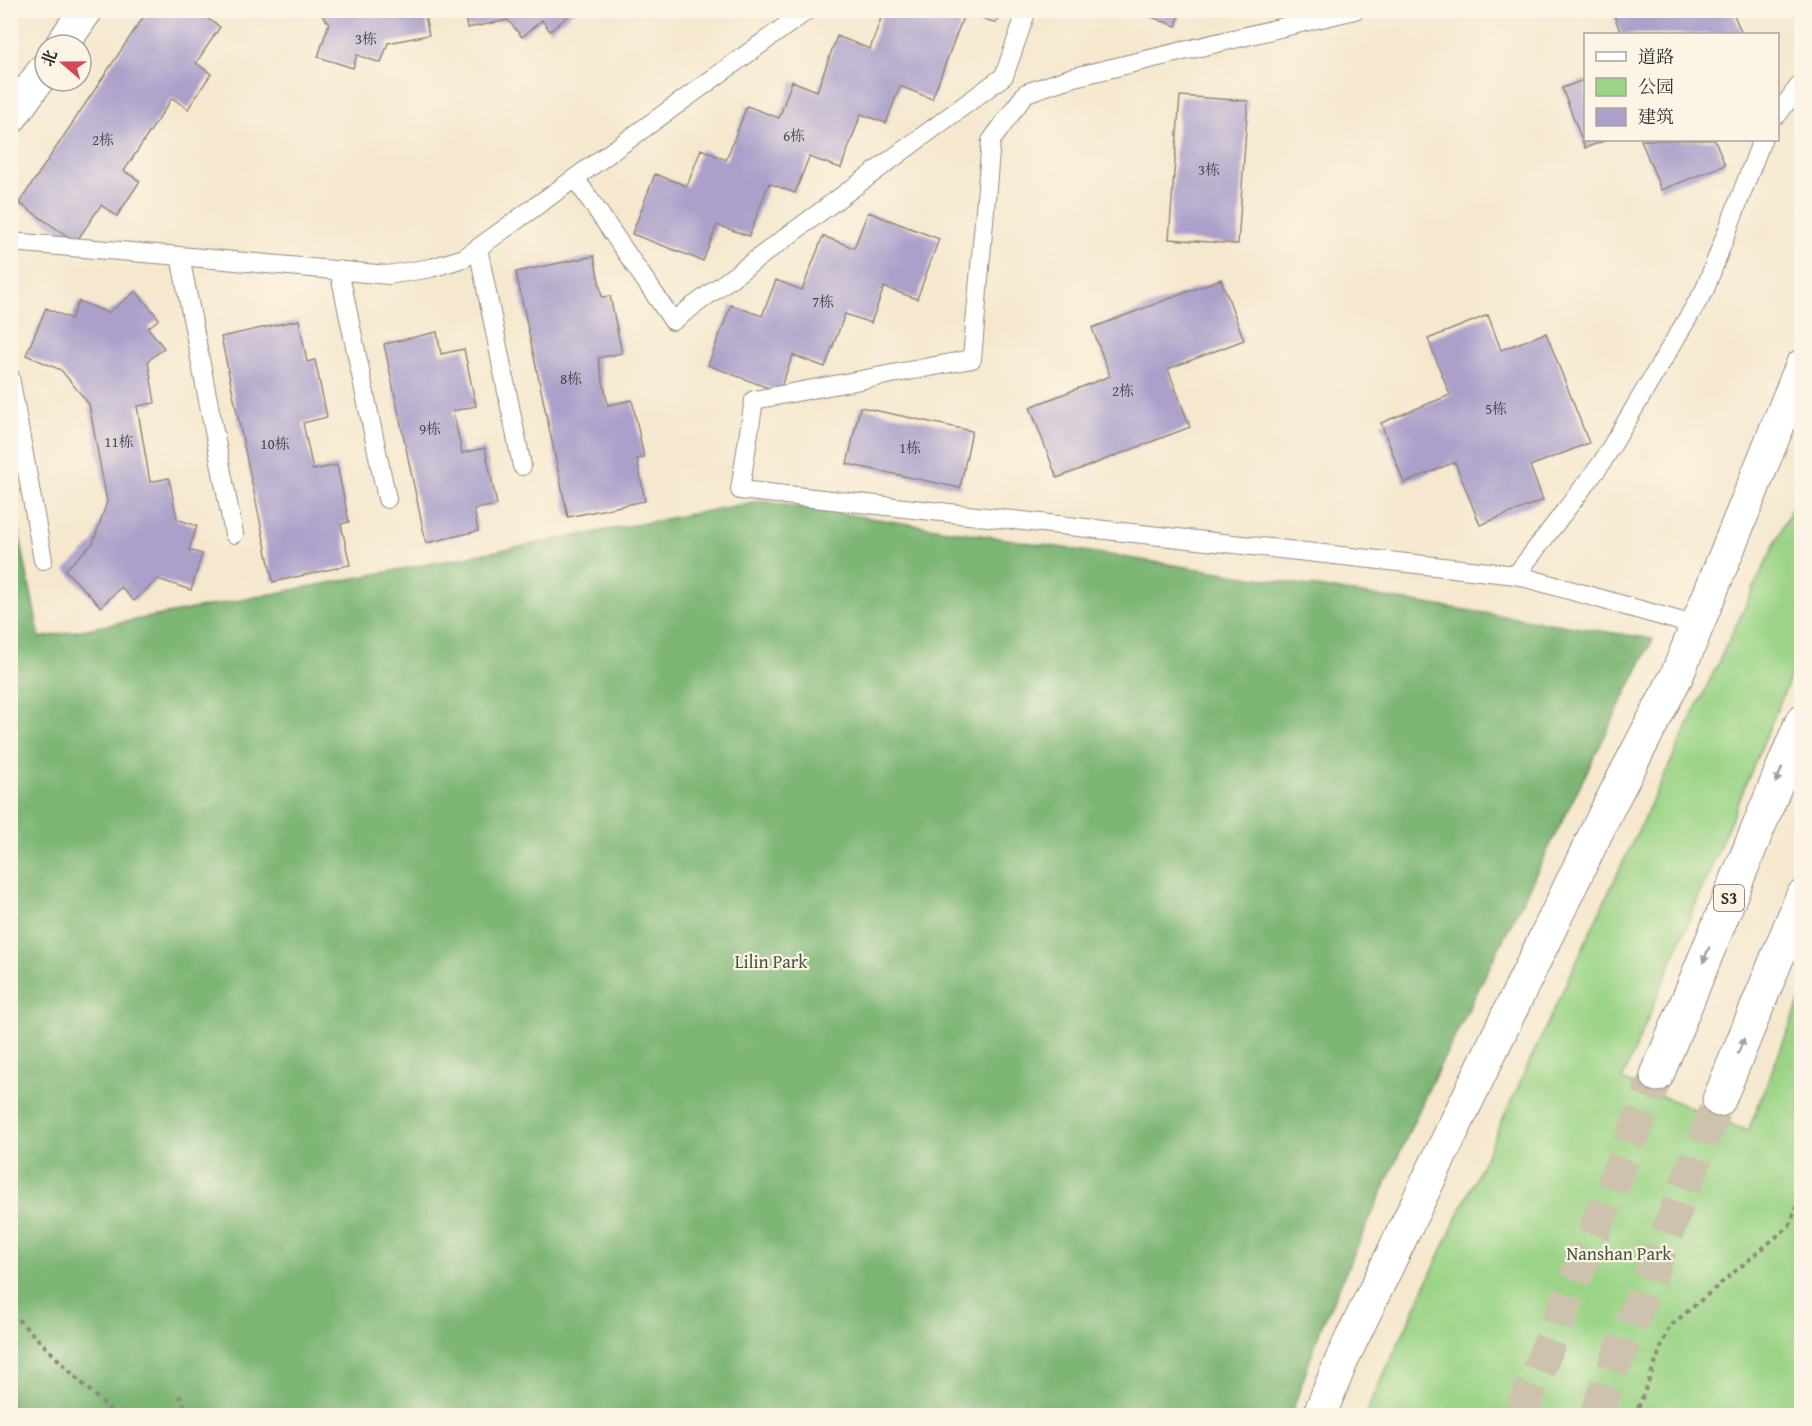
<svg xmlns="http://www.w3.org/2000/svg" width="1812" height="1426" viewBox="0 0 1812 1426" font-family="'Gentium Book Plus','Noto Serif SC',serif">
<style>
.green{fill:#9cd487;stroke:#648059;stroke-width:1.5}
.forest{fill:#7db674;stroke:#547050;stroke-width:1.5}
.building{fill:#aca0ca}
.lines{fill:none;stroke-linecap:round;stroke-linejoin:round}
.motorway-tunnel{stroke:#cdc2ae;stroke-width:33;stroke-dasharray:33 16;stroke-linecap:butt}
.service-casing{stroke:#908a7d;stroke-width:20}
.minor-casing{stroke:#908a7d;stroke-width:35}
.tertiary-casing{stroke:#908a7d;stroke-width:35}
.motorway-casing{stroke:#908a7d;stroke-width:35}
.path{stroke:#908a7d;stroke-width:4;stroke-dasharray:4.5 4.5;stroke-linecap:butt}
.service{stroke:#fff;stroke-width:18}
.minor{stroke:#fff;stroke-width:33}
.tertiary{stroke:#fff;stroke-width:33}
.motorway{stroke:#fff;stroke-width:33}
.oneway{fill:#a0a0a0}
.labels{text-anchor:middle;stroke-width:4.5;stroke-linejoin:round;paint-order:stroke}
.number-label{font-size:15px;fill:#4b4853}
.shield{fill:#fcf5e5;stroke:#6a6863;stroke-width:1.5}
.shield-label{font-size:16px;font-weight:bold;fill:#2b2b2b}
.park-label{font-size:18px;fill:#475542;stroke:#fcf5e5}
</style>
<rect width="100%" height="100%" fill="#fcf5e5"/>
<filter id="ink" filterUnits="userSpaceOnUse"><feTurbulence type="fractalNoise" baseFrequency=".0167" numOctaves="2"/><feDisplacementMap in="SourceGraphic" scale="12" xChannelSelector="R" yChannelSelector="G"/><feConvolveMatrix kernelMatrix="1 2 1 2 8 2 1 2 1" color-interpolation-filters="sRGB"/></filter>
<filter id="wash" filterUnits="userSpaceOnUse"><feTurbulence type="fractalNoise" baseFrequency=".008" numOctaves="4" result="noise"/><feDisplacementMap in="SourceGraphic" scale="24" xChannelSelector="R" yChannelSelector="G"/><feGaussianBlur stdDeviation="1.35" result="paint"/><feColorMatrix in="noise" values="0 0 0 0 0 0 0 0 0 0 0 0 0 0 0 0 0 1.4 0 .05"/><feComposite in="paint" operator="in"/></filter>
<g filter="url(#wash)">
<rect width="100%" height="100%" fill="#f6e8cf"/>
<path class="green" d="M 1801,489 L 1801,652 L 1622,1080 L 1748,1131 L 1801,998 L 1801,1415 L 1365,1415 L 1605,900 Z"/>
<path class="forest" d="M 10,488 L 40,638 L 760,501 L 1653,639 L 1428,1090 L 1321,1327 L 1291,1415 L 11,1415 Z"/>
<g id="blocks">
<path class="building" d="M 148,10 L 195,10 L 220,27 L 196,63 L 211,74 L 188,109 L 172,98 L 124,171 L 140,181 L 117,216 L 101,205 L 76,242 L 19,203 Z
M 317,10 L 449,10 L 449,12 L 425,16 L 429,35 L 388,43 L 381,63 L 357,55 L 353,68 L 318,57 L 329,23 Z
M 464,10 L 575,10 L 550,31 L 542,20 L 522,37 L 508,20 L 467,28 Z
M 884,10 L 1001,10 L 996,23 L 965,12 L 932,99 L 900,86 L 886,123 L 861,114 L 841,168 L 809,157 L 795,193 L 769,183 L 749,236 L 717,225 L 703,261 L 632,234 L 655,174 L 687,186 L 701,149 L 726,160 L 747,106 L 779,118 L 792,81 L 817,91 L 837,36 L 870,49 Z
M 1132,10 L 1181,10 L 1176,26 Z
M 1612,10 L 1681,10 L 1683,15 L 1695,10 L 1732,10 L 1742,34 L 1621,34 Z
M 1586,79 L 1586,140 L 1606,140 L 1585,148 L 1562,88 Z
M 1180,96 L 1248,101 L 1238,244 L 1169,239 Z
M 1641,140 L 1715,140 L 1725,165 L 1661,190 Z
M 868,212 L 939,239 L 917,299 L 884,287 L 871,323 L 845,314 L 825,367 L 793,355 L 779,392 L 708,365 L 731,305 L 762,316 L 776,280 L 802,290 L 823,236 L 854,248 Z
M 594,256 L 602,297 L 610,296 L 622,353 L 598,358 L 608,405 L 632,400 L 644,457 L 637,459 L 645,501 L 568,517 L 516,272 Z
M 1221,279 L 1244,340 L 1168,369 L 1190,427 L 1057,478 L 1030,407 L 1110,376 L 1092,328 Z
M 136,291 L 159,319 L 148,328 L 164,348 L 148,361 L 155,403 L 137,406 L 150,482 L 169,478 L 177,519 L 197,526 L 189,550 L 202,554 L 191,590 L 158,579 L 134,601 L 121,587 L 101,607 L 65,570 L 93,543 L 107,502 L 89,404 L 61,370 L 26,355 L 46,308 L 71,319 L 79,301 L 108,313 Z
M 1488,315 L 1501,350 L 1546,333 L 1589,443 L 1530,466 L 1543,500 L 1480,525 L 1455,462 L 1404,483 L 1381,423 L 1450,395 L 1428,339 Z
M 299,320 L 307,362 L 315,360 L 327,417 L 303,423 L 313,470 L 337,465 L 349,522 L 341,524 L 350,565 L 273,582 L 221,337 Z
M 437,332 L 441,354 L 464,349 L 476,406 L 453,411 L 462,453 L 485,448 L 497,505 L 474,509 L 478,531 L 426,543 L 384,344 Z
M 860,407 L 972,431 L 960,488 L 847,464 Z"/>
</g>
</g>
<g filter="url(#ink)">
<use href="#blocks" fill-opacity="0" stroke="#908a7d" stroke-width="1.5"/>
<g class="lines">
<path class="motorway-tunnel" d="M 1520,1416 L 1657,1075
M 1595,1416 L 1719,1100"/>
<g class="service-casing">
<path id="service" d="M 1355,10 L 1070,78 L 1026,93 L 991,141 L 972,359 L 754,400 L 740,490 L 1516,575 L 1697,626
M 1778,114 L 1802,82
M 575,178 L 673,321 L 1004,76 L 1027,10
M 10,242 L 180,256 L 388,275 L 431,268 L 464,258 L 808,10
M 478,248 L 522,466
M 180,256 L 234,534
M 339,270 L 387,499
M 10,377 L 43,560
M 1516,575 L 1601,464 L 1705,289 L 1762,140"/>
</g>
<g class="minor-casing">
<path id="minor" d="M 62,45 L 86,10
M 10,118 L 45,69
M 1319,1416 L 1343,1357 L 1608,808 L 1677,675 L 1797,378"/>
</g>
<g class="tertiary-casing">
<path id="tertiary" d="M 1797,378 L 1802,366"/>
</g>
<g class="motorway-casing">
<path id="motorway" d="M 1657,1075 L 1802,721
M 1719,1100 L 1802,897"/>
</g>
<path class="path" d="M 10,1315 L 15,1317 C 49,1349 81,1384 117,1416
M 179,1395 L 190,1416
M 1635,1416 L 1669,1327 L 1789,1226 L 1802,1194"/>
<use href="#service" class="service"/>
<use href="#minor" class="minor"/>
<use href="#tertiary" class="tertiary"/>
<use href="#motorway" class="motorway"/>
</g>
<defs><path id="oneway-solid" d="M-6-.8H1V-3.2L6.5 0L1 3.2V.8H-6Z" transform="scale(1.5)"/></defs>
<g class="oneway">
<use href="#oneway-solid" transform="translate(1779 775) rotate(112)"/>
<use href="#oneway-solid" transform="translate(1706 955) rotate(112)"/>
<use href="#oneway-solid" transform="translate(1741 1046) rotate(-68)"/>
</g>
</g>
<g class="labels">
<g class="number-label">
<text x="366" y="44">3栋</text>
<text x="794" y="141">6栋</text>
<text x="103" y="145">2栋</text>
<text x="1209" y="175">3栋</text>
<text x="823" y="307">7栋</text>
<text x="571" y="384">8栋</text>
<text x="1123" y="396">2栋</text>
<text x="1496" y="414">5栋</text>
<text x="430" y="434">9栋</text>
<text x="119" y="447">11栋</text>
<text x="275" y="449">10栋</text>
<text x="910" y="453">1栋</text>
</g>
<rect class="shield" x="1714" y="885" width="30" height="26" rx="4.5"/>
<g class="shield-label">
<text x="1729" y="904">S3</text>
</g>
<g class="park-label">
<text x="771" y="968">Lilin Park</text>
<text x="1619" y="1260">Nanshan Park</text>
</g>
</g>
<rect width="1812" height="1426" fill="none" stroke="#fcf5e5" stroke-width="36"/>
<rect x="1584" y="33" width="195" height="108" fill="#fcf5e5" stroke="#a8a49b" stroke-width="1.5"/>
<rect x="1596" y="52" width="30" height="9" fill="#ffffff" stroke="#a8a49b" stroke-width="1.5"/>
<text x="1638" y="63" font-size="18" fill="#2b2b2b">道路</text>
<rect x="1596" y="78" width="30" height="18" fill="#9cd487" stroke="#a8a49b" stroke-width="1.5"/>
<text x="1638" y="93" font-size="18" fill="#2b2b2b">公园</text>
<rect x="1596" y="108" width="30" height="18" fill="#aca0ca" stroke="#a8a49b" stroke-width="1.5"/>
<text x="1638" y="123" font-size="18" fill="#2b2b2b">建筑</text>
<g transform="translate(63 63) rotate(290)"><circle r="28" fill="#fcf5e5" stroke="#a8a49b" stroke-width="1.5"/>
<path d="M0-4.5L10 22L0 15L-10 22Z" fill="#d1495b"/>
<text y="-9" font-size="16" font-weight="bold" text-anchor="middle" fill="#2b2b2b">北</text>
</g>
</svg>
